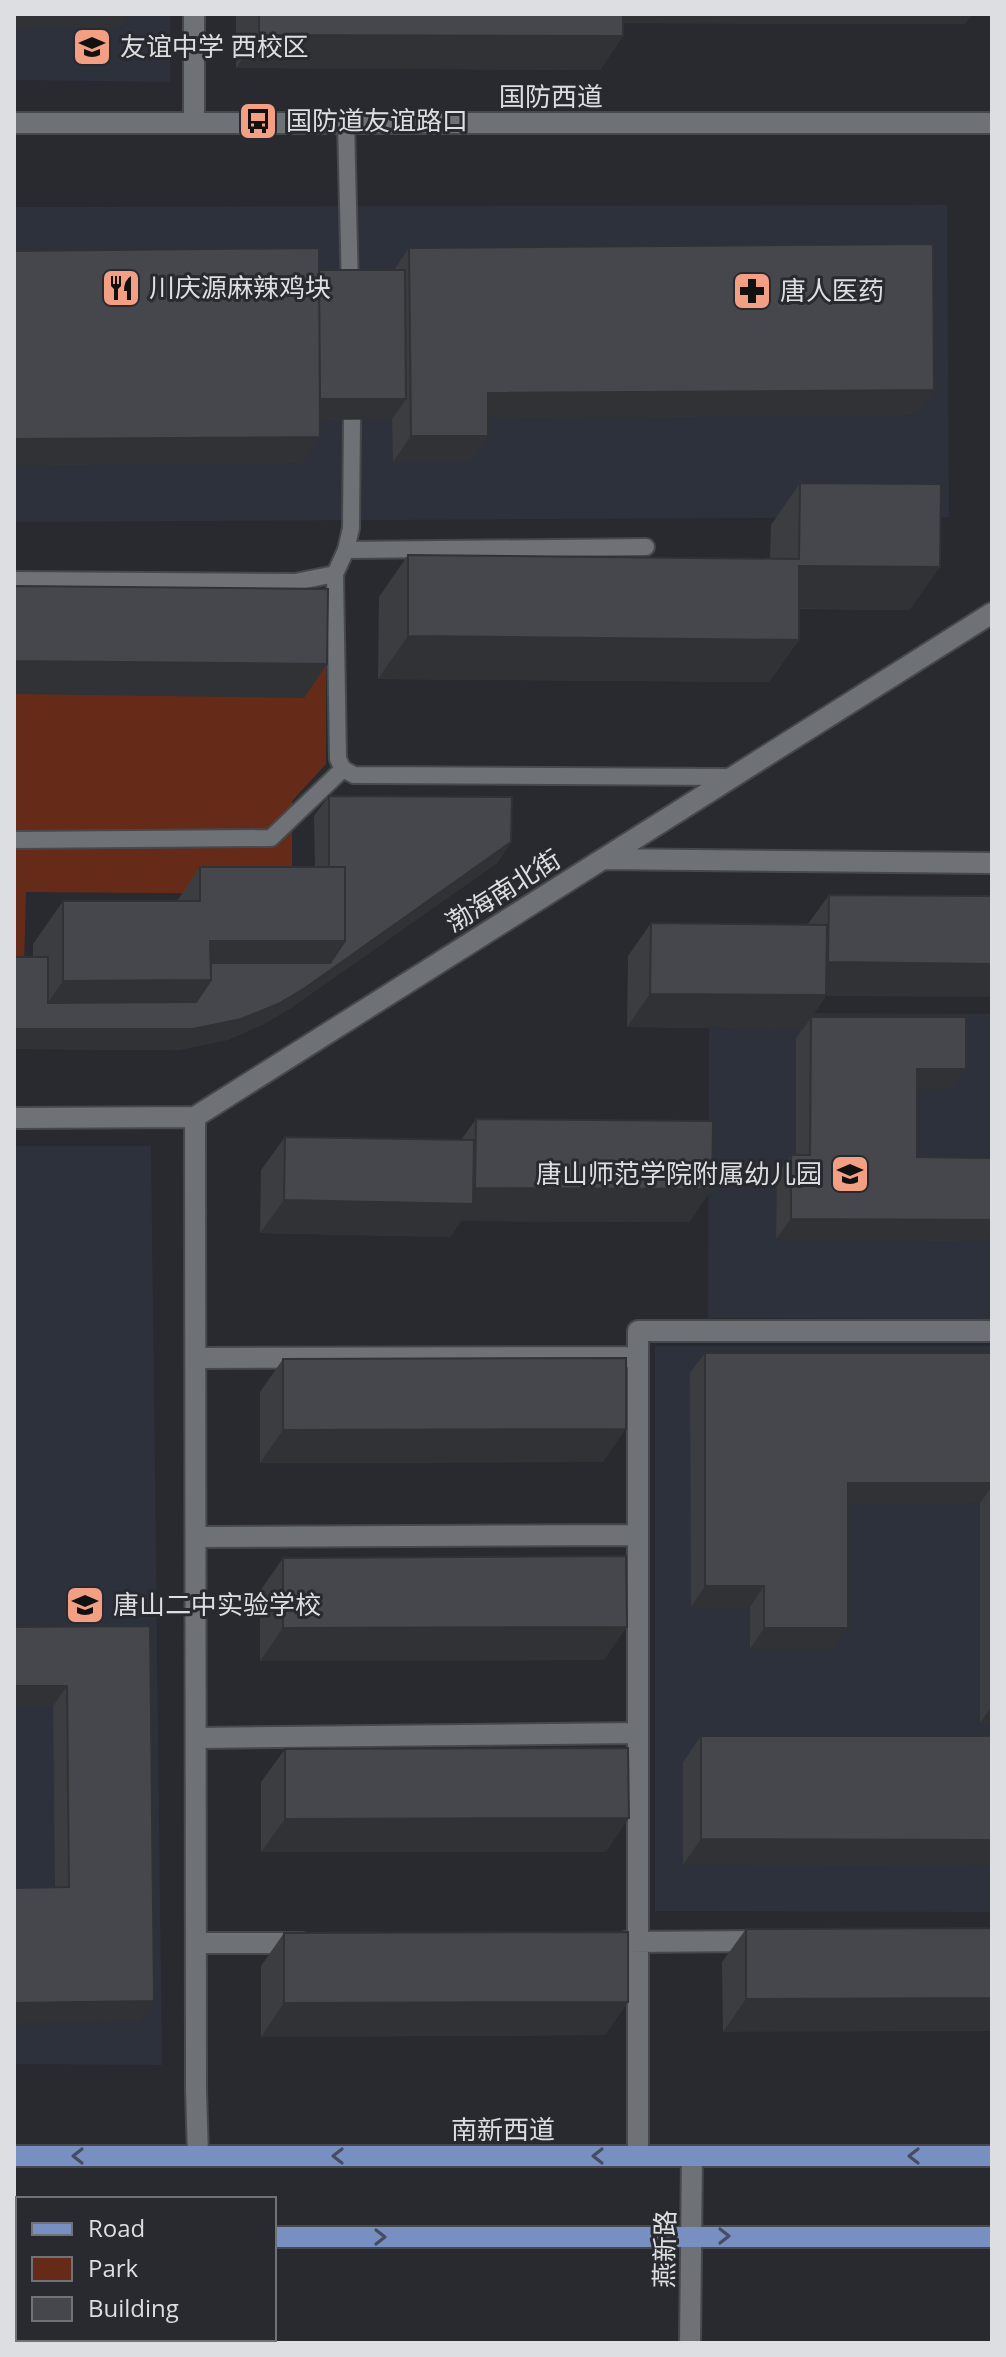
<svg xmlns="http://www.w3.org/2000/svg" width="1006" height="2357" viewBox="0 0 1006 2357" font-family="'Open Sans','Noto Sans SC',sans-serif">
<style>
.built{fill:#2c313c}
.green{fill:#652b18}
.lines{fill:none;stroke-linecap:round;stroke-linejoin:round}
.service-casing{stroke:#46484c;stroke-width:20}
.minor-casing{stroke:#46484c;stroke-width:24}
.tertiary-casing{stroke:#46484c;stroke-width:24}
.primary-casing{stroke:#46484c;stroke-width:24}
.service{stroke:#6e7176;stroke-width:16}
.minor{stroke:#6e7176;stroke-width:20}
.tertiary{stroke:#6e7176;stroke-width:20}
.primary{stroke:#778fc1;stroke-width:20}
.wall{fill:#3b3d41}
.shaded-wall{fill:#303235}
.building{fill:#45474c;stroke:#303235;stroke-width:2}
.oneway{stroke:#444d62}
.labels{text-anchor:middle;stroke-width:6;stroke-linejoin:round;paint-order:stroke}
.poi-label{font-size:26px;fill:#dcdee1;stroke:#282a2f;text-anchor:start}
.street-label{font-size:26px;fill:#dcdee1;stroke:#282a2f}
</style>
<rect width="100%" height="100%" fill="#282a2f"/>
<path class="built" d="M 14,14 L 170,14 L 170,82 L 14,80 Z
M 947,205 L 949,517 L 14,522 L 14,207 Z
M 803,1013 L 992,1014 L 992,1319 L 708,1318 L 709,1028 L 802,1029 Z
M 14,1146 L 151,1146 L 162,2065 L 14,2064 Z
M 655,1346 L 992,1346 L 992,1912 L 655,1911 Z"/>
<path class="green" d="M 14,590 L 326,592 L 326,764 L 292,801 L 292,894 L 26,892 L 24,965 L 14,965 Z"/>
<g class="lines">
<g class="service-casing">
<path id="service" d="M 346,123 L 350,289
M 346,550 L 646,547
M 335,574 L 338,759 L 343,769 L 354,775 L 733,777
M 14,580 L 295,582 L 335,574 L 346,550 L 351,528 L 352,420
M 14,840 L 271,838 L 343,769
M 125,2343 L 125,2339"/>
</g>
<g class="minor-casing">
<path id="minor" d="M 194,14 L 194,123
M 604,859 L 992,863
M 195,1117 L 196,2090 L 198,2155
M 14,1118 L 195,1117 L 992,613
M 196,1358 L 638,1357
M 196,1537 L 638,1535
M 197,1738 L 638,1733
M 626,1942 L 762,1941
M 198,1943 L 302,1943
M 638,2156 L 638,1331 L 992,1331"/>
</g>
<g class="tertiary-casing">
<path id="tertiary" d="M 14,123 L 992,123
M 690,2343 L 692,2156"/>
</g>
<g class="primary-casing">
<path id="primary" d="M 14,2156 L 992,2156
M 14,2237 L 18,2237
M 274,2237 L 992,2237"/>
</g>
<use href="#service" class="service"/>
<use href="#minor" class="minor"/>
<use href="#tertiary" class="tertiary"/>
<use href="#primary" class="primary"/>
</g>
<path class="wall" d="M 236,14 L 972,14 L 965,24 L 623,23 L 623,36 L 600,70 L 236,68 Z
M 409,248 L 934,390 L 916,415 L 488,418 L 488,436 L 470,462 L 393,462 L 392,419 L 320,420 L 302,463 L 14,465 L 14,251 L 319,270 L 394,270 Z
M 800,483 L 910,610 L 799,609 L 799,640 L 769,682 L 378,679 L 379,597 L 408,555 L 770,558 L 771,525 Z
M 329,796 L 511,842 L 497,863 L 291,1008 L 264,1024 L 227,1040 L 178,1050 L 14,1049 L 33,957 L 33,944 L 63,901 L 177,901 L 200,867 L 315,867 L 314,816 Z
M 829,895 L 992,896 L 826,996 L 803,1029 L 627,1027 L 628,956 L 651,923 L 808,924 Z
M 811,1017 L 952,1089 L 917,1089 L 917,1157 L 985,1241 L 776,1239 L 777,1175 L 791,1155 L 796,1155 L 796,1038 Z
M 476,1119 L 712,1189 L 689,1222 L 461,1221 L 450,1237 L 260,1233 L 261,1170 L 285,1137 L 461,1140 Z
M 705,1353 L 992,1353 L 992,1724 L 980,1723 L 980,1503 L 848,1504 L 834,1649 L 750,1649 L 750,1607 L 691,1607 L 690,1373 Z
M 283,1359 L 603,1462 L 260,1463 L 260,1392 Z
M 283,1558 L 604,1660 L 260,1661 L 260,1591 Z
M 150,1626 L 140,2022 L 55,1887 L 53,1706 L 14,1707 Z
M 701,1736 L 992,1736 L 992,1866 L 683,1865 L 683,1762 Z
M 285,1749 L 606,1852 L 261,1852 L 261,1782 Z
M 992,1928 L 723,2032 L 722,1962 L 746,1929 Z
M 284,1933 L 628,2002 L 605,2035 L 261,2037 L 261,1966 Z"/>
<path class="shaded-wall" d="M 14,14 L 129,14 L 120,28 L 14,29 Z
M 606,14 L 972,14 L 965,24 L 600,23 Z
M 259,35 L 623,36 L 600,70 L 236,68 Z
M 934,390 L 916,415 L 470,418 L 488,393 Z
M 316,399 L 406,399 L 392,419 L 302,420 Z
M 411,436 L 488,436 L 470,462 L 393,462 Z
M 320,437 L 302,463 L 14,465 L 14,439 Z
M 799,566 L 940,567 L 910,610 L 770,608 Z
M 408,636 L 799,640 L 769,682 L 378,679 Z
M 14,661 L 327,664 L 304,698 L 14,694 Z
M 511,842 L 497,863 L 291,1008 L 264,1024 L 227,1040 L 178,1050 L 14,1049 L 14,1029 L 181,1023 L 34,1023 L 63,981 L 210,941 Z
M 828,962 L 992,964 L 992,997 L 826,996 L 803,1029 L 627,1027 L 650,994 L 805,995 Z
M 917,1069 L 966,1069 L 952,1089 L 903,1089 Z
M 475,1188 L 712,1189 L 689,1222 L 461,1221 L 450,1237 L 260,1233 L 284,1200 L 464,1204 Z
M 791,1219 L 992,1220 L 992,1230 L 985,1241 L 776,1239 Z
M 626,1429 L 603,1462 L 260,1463 L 283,1430 Z
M 848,1483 L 992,1483 L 992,1486 L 980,1503 L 834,1504 Z
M 705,1586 L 764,1586 L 750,1607 L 691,1607 Z
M 627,1627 L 604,1660 L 260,1661 L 283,1628 Z
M 764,1628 L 848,1628 L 834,1649 L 750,1649 Z
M 14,1686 L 67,1686 L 53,1706 L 14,1707 Z
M 992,1706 L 992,1724 L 980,1723 Z
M 629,1818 L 606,1852 L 261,1852 L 285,1819 Z
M 701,1839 L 992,1840 L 992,1866 L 683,1865 Z
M 992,1998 L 992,2031 L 723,2032 L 746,1999 Z
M 154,2001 L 140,2022 L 14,2023 L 14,2003 Z
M 628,2002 L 605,2035 L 261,2037 L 284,2003 Z"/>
<path class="building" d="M 259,14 L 623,14 L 623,36 L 259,35 Z
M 933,244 L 934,390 L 488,393 L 488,436 L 411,436 L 409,248 Z
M 319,248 L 320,437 L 14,439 L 14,251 Z
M 319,270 L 405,270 L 406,399 L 320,399 Z
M 800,483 L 941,484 L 940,567 L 799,566 L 799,640 L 408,636 L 408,555 L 799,559 Z
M 14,586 L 328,589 L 327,664 L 14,661 Z
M 329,796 L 512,797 L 511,842 L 305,988 L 278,1004 L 241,1019 L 193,1029 L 14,1029 L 14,957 L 48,957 L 48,1003 L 196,1002 L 211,980 L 211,963 L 330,963 L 345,941 L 345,867 L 329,867 Z
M 200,867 L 345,867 L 345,941 L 210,941 L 211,980 L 63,981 L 63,901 L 200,901 Z
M 829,895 L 992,896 L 992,964 L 828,962 Z
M 651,923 L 827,925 L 826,995 L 650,994 Z
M 811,1017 L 966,1017 L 966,1069 L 917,1069 L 917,1157 L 992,1158 L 992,1220 L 791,1219 L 791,1155 L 810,1155 Z
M 476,1119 L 713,1121 L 712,1189 L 475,1188 Z
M 285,1137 L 474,1140 L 473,1204 L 284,1200 Z
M 705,1353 L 992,1353 L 992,1483 L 848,1483 L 848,1628 L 764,1628 L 764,1586 L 705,1586 Z
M 626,1358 L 626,1429 L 283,1430 L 283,1359 Z
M 626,1556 L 627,1627 L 283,1628 L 283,1558 Z
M 150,1626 L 154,2001 L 14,2003 L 14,1888 L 69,1887 L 67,1686 L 14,1686 L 14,1627 Z
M 701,1736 L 992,1736 L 992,1840 L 701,1839 Z
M 628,1748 L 629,1818 L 285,1819 L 285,1749 Z
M 992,1928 L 992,1998 L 746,1999 L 746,1929 Z
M 628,1932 L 628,2002 L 284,2003 L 284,1933 Z"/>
<defs><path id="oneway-chevron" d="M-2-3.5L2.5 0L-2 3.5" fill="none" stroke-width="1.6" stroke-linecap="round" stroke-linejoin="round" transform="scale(2)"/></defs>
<g class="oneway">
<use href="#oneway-chevron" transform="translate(78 2156) rotate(180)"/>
<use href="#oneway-chevron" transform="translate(338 2156) rotate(-180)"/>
<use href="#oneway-chevron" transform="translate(598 2156) rotate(-180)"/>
<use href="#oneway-chevron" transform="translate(914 2156) rotate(180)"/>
<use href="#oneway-chevron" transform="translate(724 2236)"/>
<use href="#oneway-chevron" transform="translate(380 2237)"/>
</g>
<defs>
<g id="school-square" transform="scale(2)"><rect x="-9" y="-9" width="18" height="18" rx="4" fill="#f39f84" stroke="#282a2f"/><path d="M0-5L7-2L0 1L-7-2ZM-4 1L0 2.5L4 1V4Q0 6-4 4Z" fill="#111"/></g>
<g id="bus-square" transform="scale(2)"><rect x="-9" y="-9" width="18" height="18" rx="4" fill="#f39f84" stroke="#282a2f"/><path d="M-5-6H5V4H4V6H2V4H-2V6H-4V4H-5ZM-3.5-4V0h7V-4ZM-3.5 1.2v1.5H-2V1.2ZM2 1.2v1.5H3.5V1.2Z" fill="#111"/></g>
<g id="restaurant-square" transform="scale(2)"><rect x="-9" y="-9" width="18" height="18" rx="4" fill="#f39f84" stroke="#282a2f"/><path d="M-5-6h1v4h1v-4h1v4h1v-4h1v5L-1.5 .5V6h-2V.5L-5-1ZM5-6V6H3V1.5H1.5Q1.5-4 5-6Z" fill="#111"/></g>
<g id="pharmacy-square" transform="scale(2)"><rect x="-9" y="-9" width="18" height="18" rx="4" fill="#f39f84" stroke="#282a2f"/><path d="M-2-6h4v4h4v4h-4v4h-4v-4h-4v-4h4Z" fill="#111"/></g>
</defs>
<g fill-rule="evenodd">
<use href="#school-square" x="92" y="47"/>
<use href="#bus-square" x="258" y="121"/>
<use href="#restaurant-square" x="121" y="288"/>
<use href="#pharmacy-square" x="752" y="291"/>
<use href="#school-square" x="850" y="1174"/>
<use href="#school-square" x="85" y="1605"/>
</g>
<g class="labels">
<g class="poi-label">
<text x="120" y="56">友谊中学 西校区</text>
<text x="286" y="130">国防道友谊路口</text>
<text x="149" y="297">川庆源麻辣鸡块</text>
<text x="780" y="300">唐人医药</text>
<text x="822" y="1183" text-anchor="end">唐山师范学院附属幼儿园</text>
<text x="113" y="1614">唐山二中实验学校</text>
</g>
<g class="street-label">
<text x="551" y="106">国防西道</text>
<text transform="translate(503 891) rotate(-32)" y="9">渤海南北街</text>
<text x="503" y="2139">南新西道</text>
<text transform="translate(665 2249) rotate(-89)" y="9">燕新路</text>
</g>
</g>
<rect width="1006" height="2357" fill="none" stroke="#dcdee1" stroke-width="32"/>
<rect x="16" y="2197" width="260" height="144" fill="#282a2f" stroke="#707276" stroke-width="2"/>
<rect x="32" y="2223" width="40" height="12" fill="#778fc1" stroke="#707276" stroke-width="2"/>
<text x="88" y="2237" font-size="24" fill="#dcdee1">Road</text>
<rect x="32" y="2257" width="40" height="24" fill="#652b18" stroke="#707276" stroke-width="2"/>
<text x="88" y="2277" font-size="24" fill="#dcdee1">Park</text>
<rect x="32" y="2297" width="40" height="24" fill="#45474c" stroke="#707276" stroke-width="2"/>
<text x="88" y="2317" font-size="24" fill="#dcdee1">Building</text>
</svg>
